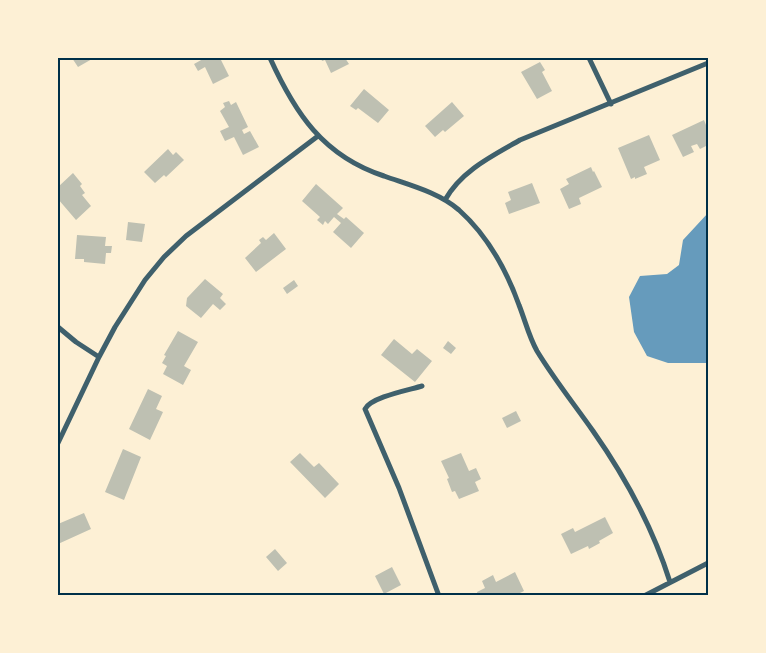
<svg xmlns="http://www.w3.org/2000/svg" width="766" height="653" viewBox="0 0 766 653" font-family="Jost,sans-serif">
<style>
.water{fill:#669bbc}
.building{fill:#bec0b2}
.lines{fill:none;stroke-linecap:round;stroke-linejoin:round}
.minor{stroke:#3f606c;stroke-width:5}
.neatline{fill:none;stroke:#003049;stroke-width:2}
</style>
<rect width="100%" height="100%" fill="#fdf0d5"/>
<path class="water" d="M 708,213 L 708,363 L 668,363 L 647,356 L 634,332 L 629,297 L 640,276 L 667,274 L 679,265 L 683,240 Z"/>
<path class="building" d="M 72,58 L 91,58 L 92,59 L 78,67 Z
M 202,58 L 220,58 L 229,76 L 213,84 L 205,67 L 198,71 L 194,64 L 203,59 Z
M 321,58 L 345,58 L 349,64 L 331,73 L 325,60 L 322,61 Z
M 540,62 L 545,70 L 542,72 L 552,91 L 537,99 L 521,72 Z
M 364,89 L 389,110 L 378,123 L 358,108 L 356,110 L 350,106 Z
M 229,101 L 231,105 L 236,102 L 248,127 L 242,130 L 244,134 L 250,131 L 259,147 L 243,155 L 234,137 L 225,141 L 220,131 L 229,127 L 220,111 L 225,107 L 223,103 Z
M 452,102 L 464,116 L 445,132 L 443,130 L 435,137 L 425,126 Z
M 704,120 L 708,130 L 708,145 L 700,149 L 697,144 L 691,146 L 694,152 L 683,157 L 672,135 Z
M 649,135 L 660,160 L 644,167 L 647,174 L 635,179 L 635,177 L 631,179 L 618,148 Z
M 168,149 L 173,155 L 176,152 L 184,160 L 166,177 L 164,175 L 155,183 L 144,172 Z
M 591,167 L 593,172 L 594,171 L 602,187 L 579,198 L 581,204 L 569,209 L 560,189 L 569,184 L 566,179 Z
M 73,173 L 82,184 L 80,186 L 85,193 L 82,195 L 91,206 L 76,220 L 58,199 L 58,187 Z
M 532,183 L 540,203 L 509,214 L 505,203 L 511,200 L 508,192 Z
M 316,184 L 343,208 L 337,214 L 344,219 L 346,217 L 364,233 L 351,248 L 333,232 L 341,223 L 334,217 L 328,224 L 325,221 L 323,225 L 317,220 L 320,217 L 302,201 Z
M 128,222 L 145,224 L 142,242 L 126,240 Z
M 274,233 L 286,249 L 256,272 L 245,258 L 261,243 L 259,240 L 263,237 L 266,240 Z
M 77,235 L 106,237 L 105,246 L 112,246 L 111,253 L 106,253 L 105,264 L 84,262 L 84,259 L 75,259 Z
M 205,279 L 223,294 L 220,298 L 226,304 L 220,310 L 213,304 L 201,318 L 186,306 L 187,298 Z
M 294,280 L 298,286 L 287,294 L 283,288 Z
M 178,331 L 198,342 L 184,366 L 191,370 L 183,385 L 163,374 L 167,366 L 162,363 L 166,356 L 164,355 Z
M 394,339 L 412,354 L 417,349 L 432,361 L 415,382 L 381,355 Z
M 448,341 L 456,348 L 451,354 L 443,348 Z
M 148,389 L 162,396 L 156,409 L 163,412 L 150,440 L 129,429 Z
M 516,411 L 521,421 L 507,428 L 502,418 Z
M 123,449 L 141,457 L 124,500 L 105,492 Z
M 300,453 L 314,467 L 319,463 L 339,484 L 325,498 L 290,462 Z
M 461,453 L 469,471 L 476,468 L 481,479 L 475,482 L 479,491 L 459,499 L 455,491 L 452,492 L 447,479 L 449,478 L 441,461 Z
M 84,513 L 91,529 L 58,544 L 58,524 Z
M 605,517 L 613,533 L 599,541 L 600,543 L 589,549 L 588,546 L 571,554 L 561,534 L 573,528 L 575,532 Z
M 275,549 L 287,563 L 278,571 L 266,557 Z
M 392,567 L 401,585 L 384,594 L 375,576 Z
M 515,572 L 524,591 L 514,596 L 478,596 L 477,592 L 485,588 L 482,581 L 493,575 L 496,582 Z"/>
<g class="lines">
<path class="minor" d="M 270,58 C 295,113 323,156 384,176 C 409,185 438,192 459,210 C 488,236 506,269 519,305 C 525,320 529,337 537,351 C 554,379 574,404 593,431 C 626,478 653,528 670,582
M 589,58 L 611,104
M 445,200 C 461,171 492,156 520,140 L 708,63
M 58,327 L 76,342 L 99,357
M 422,386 C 409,390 371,397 365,409 L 399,488 L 439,596
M 58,443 L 99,357 L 115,327 L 145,280 L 164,257 L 186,236 L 318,136
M 644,596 L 708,563"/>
</g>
<rect width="766" height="653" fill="none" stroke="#fdf0d5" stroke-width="118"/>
<rect x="59" y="59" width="648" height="535" class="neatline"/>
</svg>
